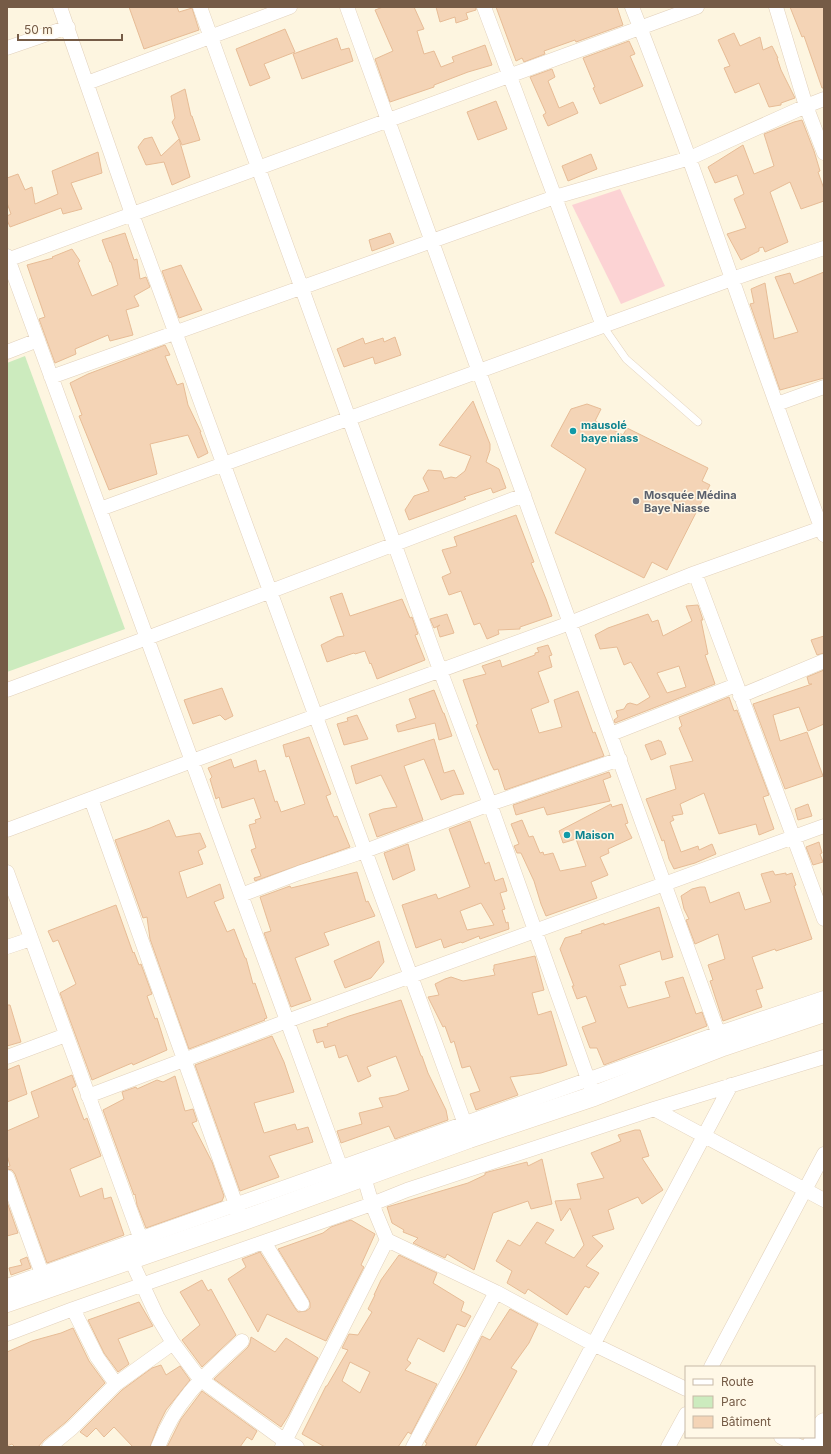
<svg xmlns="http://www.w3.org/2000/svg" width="831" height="1454" viewBox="0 0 831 1454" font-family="Inter,sans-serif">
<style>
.medical{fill:#fcd3d4}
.green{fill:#ccebbe}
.building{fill:#f4d4b6;stroke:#e7bc96;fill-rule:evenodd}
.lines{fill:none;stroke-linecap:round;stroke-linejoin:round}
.lane-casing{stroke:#e2d1bc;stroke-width:8}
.street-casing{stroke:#e2d1bc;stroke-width:15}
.secondary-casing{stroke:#e7d3b9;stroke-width:21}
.lane{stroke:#fff;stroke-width:7}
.street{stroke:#fff;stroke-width:14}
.secondary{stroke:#fff;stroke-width:20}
.culture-dot{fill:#0f9aa8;stroke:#fff8e7;stroke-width:1.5}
.worship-dot{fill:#6b7280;stroke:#fff8e7;stroke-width:1.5}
.labels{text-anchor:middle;stroke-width:3;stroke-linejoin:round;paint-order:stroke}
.culture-label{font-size:11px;font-weight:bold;fill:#0d838f;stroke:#fff8e7;text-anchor:start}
.worship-label{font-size:11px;font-weight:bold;fill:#5b616d;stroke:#fff8e7;text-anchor:start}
</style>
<rect width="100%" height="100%" fill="#fdf5e0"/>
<path class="medical" d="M 620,189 L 665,286 L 621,304 L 572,205 Z"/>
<path class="green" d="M 25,356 L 125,629 L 7,672 L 7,363 Z"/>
<path class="building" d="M 129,7 L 177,7 L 179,12 L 192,8 L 199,30 L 144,49 Z
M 383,7 L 414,7 L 424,29 L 417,31 L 424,54 L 434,51 L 441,67 L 454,62 L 452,57 L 485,45 L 492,65 L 468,72 L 434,85 L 434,87 L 390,102 L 375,59 L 393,51 L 375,10 Z
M 436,7 L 476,7 L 476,10 L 466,13 L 468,19 L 456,23 L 455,17 L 440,22 Z
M 496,7 L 617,7 L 623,25 L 576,42 L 575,40 L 544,51 L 545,54 L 524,62 L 522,58 L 516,61 Z
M 790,7 L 824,7 L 824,88 L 822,88 L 804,36 L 802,37 Z
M 285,29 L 295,52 L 264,64 L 270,78 L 250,86 L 236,49 Z
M 734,33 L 740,46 L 760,37 L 763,50 L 772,46 L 778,58 L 777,58 L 781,70 L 795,98 L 781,103 L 781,105 L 769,107 L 759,83 L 735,93 L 724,68 L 730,66 L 718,40 Z
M 337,38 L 341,50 L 349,48 L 353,61 L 302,79 L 293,54 Z
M 629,41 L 635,54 L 630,56 L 643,86 L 600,104 L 593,88 L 595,87 L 583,58 Z
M 552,69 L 555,77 L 548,81 L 559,108 L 573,102 L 578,113 L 548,126 L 543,115 L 546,113 L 530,77 Z
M 185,89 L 191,116 L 192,116 L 200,140 L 182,145 L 172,122 L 175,118 L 171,96 Z
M 496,101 L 507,129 L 478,140 L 467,112 Z
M 802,120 L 814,151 L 820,171 L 818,172 L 824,189 L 824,201 L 801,209 L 790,182 L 770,192 L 788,242 L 765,252 L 763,247 L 759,248 L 759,251 L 741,260 L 727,234 L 746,228 L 734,199 L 744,194 L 737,175 L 715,183 L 708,167 L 743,145 L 754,174 L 774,166 L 764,134 L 794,122 Z
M 152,137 L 161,156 L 179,139 L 190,177 L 172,185 L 164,162 L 146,165 L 138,147 L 144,139 Z
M 98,152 L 102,173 L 71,183 L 82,209 L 63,214 L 61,208 L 10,227 L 7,220 L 7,216 L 11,214 L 7,203 L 7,178 L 18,174 L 25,190 L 32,187 L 35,204 L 58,194 L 52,171 Z
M 591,154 L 597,169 L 568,181 L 562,166 Z
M 125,233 L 134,260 L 137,259 L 140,279 L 146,277 L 150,287 L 134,296 L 139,306 L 126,310 L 133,335 L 110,341 L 108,335 L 75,349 L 76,354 L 55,363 L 39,319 L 45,317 L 27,265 L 53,258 L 52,257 L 72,249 L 80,261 L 78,263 L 92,296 L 118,285 L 111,262 L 110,262 L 102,240 Z
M 390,233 L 394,243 L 372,251 L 369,240 Z
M 181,265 L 202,310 L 179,318 L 162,271 Z
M 824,272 L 824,378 L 780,390 L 750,304 L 754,303 L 751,289 L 765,283 L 774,339 L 798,332 L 775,277 L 790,273 L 794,284 Z
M 395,337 L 401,355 L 375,364 L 373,357 L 344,367 L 337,349 L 363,338 L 365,344 L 383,338 L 384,342 Z
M 165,345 L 170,355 L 165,356 L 177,385 L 183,383 L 188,405 L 201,432 L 200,432 L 208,453 L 198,458 L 188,435 L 150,444 L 157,474 L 109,490 L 79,416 L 82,415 L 70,383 L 88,374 Z
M 473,401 L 490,444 L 490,450 L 486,462 L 499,469 L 506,488 L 493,493 L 491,488 L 464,497 L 466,499 L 453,504 L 409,520 L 405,510 L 414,496 L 429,491 L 423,478 L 428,470 L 441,471 L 444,479 L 451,477 L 456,478 L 465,471 L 471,456 L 439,445 Z
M 587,404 L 601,409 L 595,421 L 623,435 L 627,428 L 708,468 L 702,481 L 710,485 L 667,570 L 652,562 L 644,578 L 555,533 L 586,469 L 551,446 L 571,409 Z
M 516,515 L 534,562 L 531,563 L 546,599 L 552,616 L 520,627 L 520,629 L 498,630 L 499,634 L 487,639 L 480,623 L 474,625 L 461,591 L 449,595 L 442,577 L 451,573 L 442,550 L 457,546 L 454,537 Z
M 342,593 L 350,616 L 402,599 L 410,618 L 412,617 L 418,634 L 415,635 L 425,660 L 377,679 L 371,663 L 370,664 L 365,651 L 355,654 L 354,653 L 327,662 L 321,645 L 337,637 L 344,636 L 330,597 Z
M 698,605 L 703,620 L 701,620 L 708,654 L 705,655 L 715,684 L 615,723 L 614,720 L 618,717 L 616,711 L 624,709 L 627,704 L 630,703 L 637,705 L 650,697 L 631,662 L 624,665 L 617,647 L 600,649 L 595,635 L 608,628 L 648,614 L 652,622 L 658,620 L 663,636 L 692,621 L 686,606 ZM 679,666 L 686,687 L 667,693 L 657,673 Z
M 447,614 L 454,633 L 440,637 L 437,627 L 440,625 L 434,628 L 430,619 Z
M 824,636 L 824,653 L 817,655 L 811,640 Z
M 548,645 L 552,655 L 549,656 L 552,667 L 538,672 L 549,702 L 531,709 L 539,733 L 562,727 L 554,700 L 578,691 L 587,716 L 593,733 L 595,732 L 604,756 L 505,790 L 498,769 L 494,770 L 491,764 L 476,725 L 478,724 L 463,680 L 486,674 L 482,666 L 500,660 L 502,667 L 535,655 L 535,653 L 539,652 L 537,648 Z
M 824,670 L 824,724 L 808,731 L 799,707 L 773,715 L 780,741 L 807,732 L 823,776 L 785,789 L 753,704 L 812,684 L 809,684 L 807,677 Z
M 222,688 L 233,716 L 225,720 L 220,715 L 193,724 L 184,700 Z
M 434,690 L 443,713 L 444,713 L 452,736 L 439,740 L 435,723 L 398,732 L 396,725 L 416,718 L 409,699 Z
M 729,697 L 734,711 L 737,710 L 769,795 L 763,797 L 774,829 L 759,835 L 756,824 L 719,834 L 704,793 L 680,804 L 683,814 L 672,816 L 674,820 L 670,822 L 681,852 L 698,846 L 699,850 L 712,844 L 716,854 L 695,863 L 674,869 L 669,859 L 664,840 L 662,841 L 646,799 L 676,789 L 670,766 L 693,761 L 679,728 L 682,726 L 679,717 Z
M 357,715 L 368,739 L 344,745 L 337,724 L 348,721 L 347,718 Z
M 309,737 L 331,794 L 326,796 L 334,817 L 337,816 L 350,847 L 255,881 L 254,878 L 261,876 L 251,850 L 256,848 L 249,825 L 256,823 L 255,820 L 261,818 L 254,798 L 222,808 L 219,797 L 216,799 L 210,779 L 212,777 L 208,768 L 231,759 L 234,768 L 256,760 L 259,772 L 265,770 L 275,802 L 277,801 L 281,812 L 305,804 L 289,756 L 286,757 L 283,745 Z
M 434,739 L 444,773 L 454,770 L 464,794 L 454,795 L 441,800 L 424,759 L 404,766 L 423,820 L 377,837 L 369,814 L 383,809 L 397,807 L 381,775 L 356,784 L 351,766 Z
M 659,740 L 659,741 L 661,741 L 666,754 L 651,760 L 645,745 Z
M 609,772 L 611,777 L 603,780 L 610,801 L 547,815 L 544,807 L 516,815 L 513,805 Z
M 611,804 L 612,807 L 622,804 L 628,823 L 625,824 L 632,838 L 608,849 L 609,853 L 600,857 L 608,875 L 591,882 L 597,898 L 546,916 L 541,904 L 534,881 L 521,853 L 517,853 L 514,846 L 519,844 L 511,824 L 522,820 L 529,837 L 533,836 L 540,853 L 543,852 L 544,855 L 553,853 L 560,871 L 586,866 L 576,839 L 563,843 L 559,831 Z
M 808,804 L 812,816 L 798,820 L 795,809 Z
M 169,820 L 176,837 L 200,833 L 206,847 L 198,851 L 203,864 L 179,872 L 187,898 L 220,884 L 224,898 L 214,902 L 227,932 L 234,929 L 245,958 L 246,958 L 253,984 L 255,983 L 267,1018 L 264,1019 L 265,1020 L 189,1049 L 150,939 L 147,917 L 143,918 L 115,840 L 150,828 Z
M 470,821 L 485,864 L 489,862 L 495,881 L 503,878 L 507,891 L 500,893 L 505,909 L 502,910 L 506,923 L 508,922 L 509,929 L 480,939 L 479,936 L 462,943 L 461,942 L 444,948 L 441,939 L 416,948 L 402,905 L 436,894 L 438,899 L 470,887 L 449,829 ZM 481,903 L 494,925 L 467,930 L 460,911 Z
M 819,842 L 822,853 L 820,854 L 823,862 L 813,865 L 806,847 Z
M 408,844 L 415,870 L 393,880 L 384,853 Z
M 773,871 L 775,875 L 786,873 L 786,875 L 792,873 L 796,885 L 794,886 L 812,939 L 776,951 L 775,949 L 752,957 L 763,988 L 756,990 L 762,1007 L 723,1021 L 710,981 L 713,980 L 708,965 L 725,959 L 718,934 L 695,944 L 686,920 L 689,919 L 684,909 L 681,896 L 692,889 L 700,887 L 705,887 L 710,903 L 739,892 L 745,910 L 771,902 L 761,874 Z
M 357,872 L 366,902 L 368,901 L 375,916 L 324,933 L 329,945 L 295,958 L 311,1000 L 291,1007 L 264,933 L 271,931 L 260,897 L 290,886 L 291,888 Z
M 116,905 L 133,953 L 134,952 L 139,965 L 141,964 L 152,994 L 147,996 L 155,1019 L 157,1018 L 167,1050 L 133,1065 L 132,1063 L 92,1080 L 60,993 L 76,984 L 58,940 L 53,942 L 48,931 Z
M 659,907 L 673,957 L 662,960 L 660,951 L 619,965 L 626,985 L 620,986 L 628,1008 L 670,997 L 665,982 L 683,977 L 696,1014 L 702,1012 L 707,1026 L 604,1065 L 597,1048 L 590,1048 L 582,1027 L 596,1022 L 586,996 L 577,999 L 572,986 L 574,986 L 560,949 L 565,938 L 582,933 L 581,931 L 604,923 L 604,925 Z
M 379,941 L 384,962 L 371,978 L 345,988 L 334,961 Z
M 535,956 L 544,990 L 532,993 L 538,1015 L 551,1011 L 567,1065 L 541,1073 L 510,1077 L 518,1095 L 476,1110 L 470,1094 L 480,1091 L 470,1066 L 462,1068 L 454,1041 L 451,1043 L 445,1026 L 443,1027 L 428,997 L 439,995 L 435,984 L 445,979 L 451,977 L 463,981 L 495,975 L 493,969 L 494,969 L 494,965 Z
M 401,1000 L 421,1056 L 422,1056 L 428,1073 L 446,1110 L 448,1120 L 395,1139 L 389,1126 L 341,1143 L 337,1131 L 362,1124 L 359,1113 L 383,1107 L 379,1098 L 396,1095 L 409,1090 L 396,1056 L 367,1067 L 371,1076 L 358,1082 L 347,1055 L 339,1058 L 335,1045 L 325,1048 L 323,1041 L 317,1043 L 313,1030 L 328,1026 L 327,1024 L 349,1016 Z
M 7,1005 L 10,1005 L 21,1042 L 7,1046 Z
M 272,1036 L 284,1062 L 294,1092 L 254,1103 L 264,1133 L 295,1124 L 297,1130 L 308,1127 L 313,1142 L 269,1156 L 279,1177 L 240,1191 L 195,1065 Z
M 19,1065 L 27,1094 L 7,1102 L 7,1070 Z
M 72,1075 L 76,1086 L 72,1088 L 84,1120 L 87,1118 L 101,1156 L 70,1169 L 80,1197 L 102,1188 L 104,1199 L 111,1197 L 124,1235 L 47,1263 L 15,1174 L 12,1170 L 7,1169 L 7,1167 L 10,1166 L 7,1155 L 7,1131 L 39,1117 L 31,1092 Z
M 175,1076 L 185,1111 L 193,1109 L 197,1121 L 192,1123 L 212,1162 L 224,1196 L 222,1201 L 146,1228 L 137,1205 L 135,1194 L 134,1195 L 103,1110 L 124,1099 L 122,1092 L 136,1087 L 137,1089 L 157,1080 L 163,1082 Z
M 635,1130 L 640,1130 L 649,1156 L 642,1158 L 663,1190 L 642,1204 L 638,1197 L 608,1210 L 614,1229 L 592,1236 L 603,1246 L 586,1266 L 599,1273 L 589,1288 L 585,1286 L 567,1315 L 528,1289 L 525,1294 L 507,1283 L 512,1271 L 496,1261 L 508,1240 L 520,1246 L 537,1222 L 554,1230 L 545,1243 L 574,1258 L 584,1245 L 570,1208 L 561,1221 L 555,1201 L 581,1199 L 577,1184 L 604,1178 L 591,1153 L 621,1141 L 618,1135 Z
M 542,1159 L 552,1204 L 531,1209 L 528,1201 L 493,1213 L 474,1270 L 447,1254 L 445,1258 L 413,1243 L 418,1238 L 403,1232 L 404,1230 L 392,1223 L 387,1207 L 468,1183 L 485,1175 L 485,1173 L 488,1172 L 527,1162 L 528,1166 Z
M 7,1202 L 18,1233 L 7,1236 Z
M 351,1220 L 375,1234 L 361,1265 L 364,1267 L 326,1341 L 267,1314 L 258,1332 L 228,1279 L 246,1267 L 242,1259 L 260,1252 L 295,1308 L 298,1312 L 306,1311 L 310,1308 L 310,1303 L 309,1300 L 278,1249 L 323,1233 L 331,1227 Z
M 399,1255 L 437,1273 L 433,1283 L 464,1302 L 461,1311 L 471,1316 L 465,1327 L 457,1324 L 444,1352 L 418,1338 L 407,1360 L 411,1363 L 405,1370 L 437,1384 L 411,1434 L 408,1432 L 398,1447 L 325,1447 L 302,1434 L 326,1386 L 327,1386 L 348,1350 L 342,1348 L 349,1334 L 358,1335 L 372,1312 L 368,1309 L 375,1295 L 374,1295 L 381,1280 ZM 350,1362 L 370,1372 L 360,1393 L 342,1381 Z
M 27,1257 L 31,1268 L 11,1275 L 9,1268 L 22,1265 L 20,1260 Z
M 202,1280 L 208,1291 L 211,1289 L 236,1335 L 202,1367 L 182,1340 L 200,1325 L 180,1292 Z
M 139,1302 L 153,1326 L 118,1339 L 129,1364 L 118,1372 L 104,1353 L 88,1320 Z
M 510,1309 L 538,1324 L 529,1343 L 511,1368 L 517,1371 L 475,1447 L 425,1447 L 427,1443 L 425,1442 L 464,1372 L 482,1336 L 490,1340 Z
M 73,1328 L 89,1361 L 105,1383 L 66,1422 L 44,1440 L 38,1447 L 15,1447 L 12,1444 L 7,1446 L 7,1352 L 32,1341 L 61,1333 Z
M 251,1337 L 275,1352 L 286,1338 L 318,1358 L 288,1416 L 281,1427 L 214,1379 L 248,1347 L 250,1343 Z
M 161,1365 L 166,1375 L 180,1366 L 190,1380 L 166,1410 L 158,1426 L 150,1447 L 133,1447 L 114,1427 L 104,1437 L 96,1428 L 87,1437 L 80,1432 L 122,1390 L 152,1368 Z
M 202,1391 L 257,1431 L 252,1440 L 247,1437 L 240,1447 L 167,1447 L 181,1419 Z"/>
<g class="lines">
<g class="lane-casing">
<path id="lane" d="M 603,326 L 626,359 L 698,422"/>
</g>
<g class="street-casing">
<path id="street" d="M 60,7 L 132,214 L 465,1124 L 469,1138
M 200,7 L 440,670 L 490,804 L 594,1096
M 347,7 L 723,1046
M 484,7 L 603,326
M 632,7 C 701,181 758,360 824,535
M 776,7 L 806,106 L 824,153
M 7,48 L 68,27
M 87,83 L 290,7
M 7,256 L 341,1168 L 348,1183
M 7,260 L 697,7
M 7,352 L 38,340
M 51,377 L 555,197 L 690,158 L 806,106 L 824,99
M 777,404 L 824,387
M 100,509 L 732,279 L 824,248
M 695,573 L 824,919
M 7,690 L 147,638 L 524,495
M 740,696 L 824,661
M 611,734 L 736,685
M 91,799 L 239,1213
M 7,830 L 192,761 L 570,623 L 695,573 L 824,527
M 7,872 L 144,1248
M 241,895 L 299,873 L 365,851 L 490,804 L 620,759
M 7,947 L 31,939
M 7,1057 L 66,1035
M 88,1096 L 287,1021 L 824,826
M 654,1109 L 824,1200
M 7,1177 L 45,1282
M 364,1177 L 372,1204 L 387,1240 L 496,1292 L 593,1344 L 686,1389
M 264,1242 L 302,1304
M 131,1260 L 157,1316 L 173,1343 L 200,1379 L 285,1441 L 297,1447
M 7,1286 L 719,1033 L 824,998
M 73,1309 L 97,1357 L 116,1384
M 7,1334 L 73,1309 L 372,1204 L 407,1190 L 654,1109 L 824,1057
M 711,1367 L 824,1154
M 781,1437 L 801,1447
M 49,1447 L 72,1428 L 116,1384 L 173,1343
M 158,1447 C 177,1398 205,1375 242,1341
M 282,1447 L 387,1240
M 413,1447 L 496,1292
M 539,1447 L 731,1085
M 668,1447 L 686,1414"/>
</g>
<g class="secondary-casing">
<path id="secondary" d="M 7,1302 L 241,1221 L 469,1138 L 594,1096 L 723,1046 L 824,1012
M 811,1447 L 824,1423"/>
</g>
<use href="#lane" class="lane"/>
<use href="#street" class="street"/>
<use href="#secondary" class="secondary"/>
</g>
<g class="culture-dot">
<circle cx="573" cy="431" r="4"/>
<circle cx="567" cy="835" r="4"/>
</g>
<circle class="worship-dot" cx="636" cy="501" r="4"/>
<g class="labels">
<g class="culture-label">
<text x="581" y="429">mausolé<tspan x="581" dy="13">baye niass</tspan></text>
<text x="575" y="839">Maison</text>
</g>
<g class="worship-label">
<text x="644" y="499">Mosquée Médina<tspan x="644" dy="13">Baye Niasse</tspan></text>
</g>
</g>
<rect width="831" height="1454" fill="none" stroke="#755b46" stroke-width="16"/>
<rect x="685" y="1366" width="130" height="72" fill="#fff8e7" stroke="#c8b9a7"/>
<rect x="693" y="1379" width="20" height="6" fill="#ffffff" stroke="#c8b9a7"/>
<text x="721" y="1386" font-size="12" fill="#755b46">Route</text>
<rect x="693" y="1396" width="20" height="12" fill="#ccebbe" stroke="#c8b9a7"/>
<text x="721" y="1406" font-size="12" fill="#755b46">Parc</text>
<rect x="693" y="1416" width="20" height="12" fill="#f4d4b6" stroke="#c8b9a7"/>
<text x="721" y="1426" font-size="12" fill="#755b46">Bâtiment</text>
<path d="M18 34v6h104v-6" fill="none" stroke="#755b46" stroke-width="2"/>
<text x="24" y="34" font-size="12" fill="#755b46" stroke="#fff8e7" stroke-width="3" paint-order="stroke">50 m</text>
</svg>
